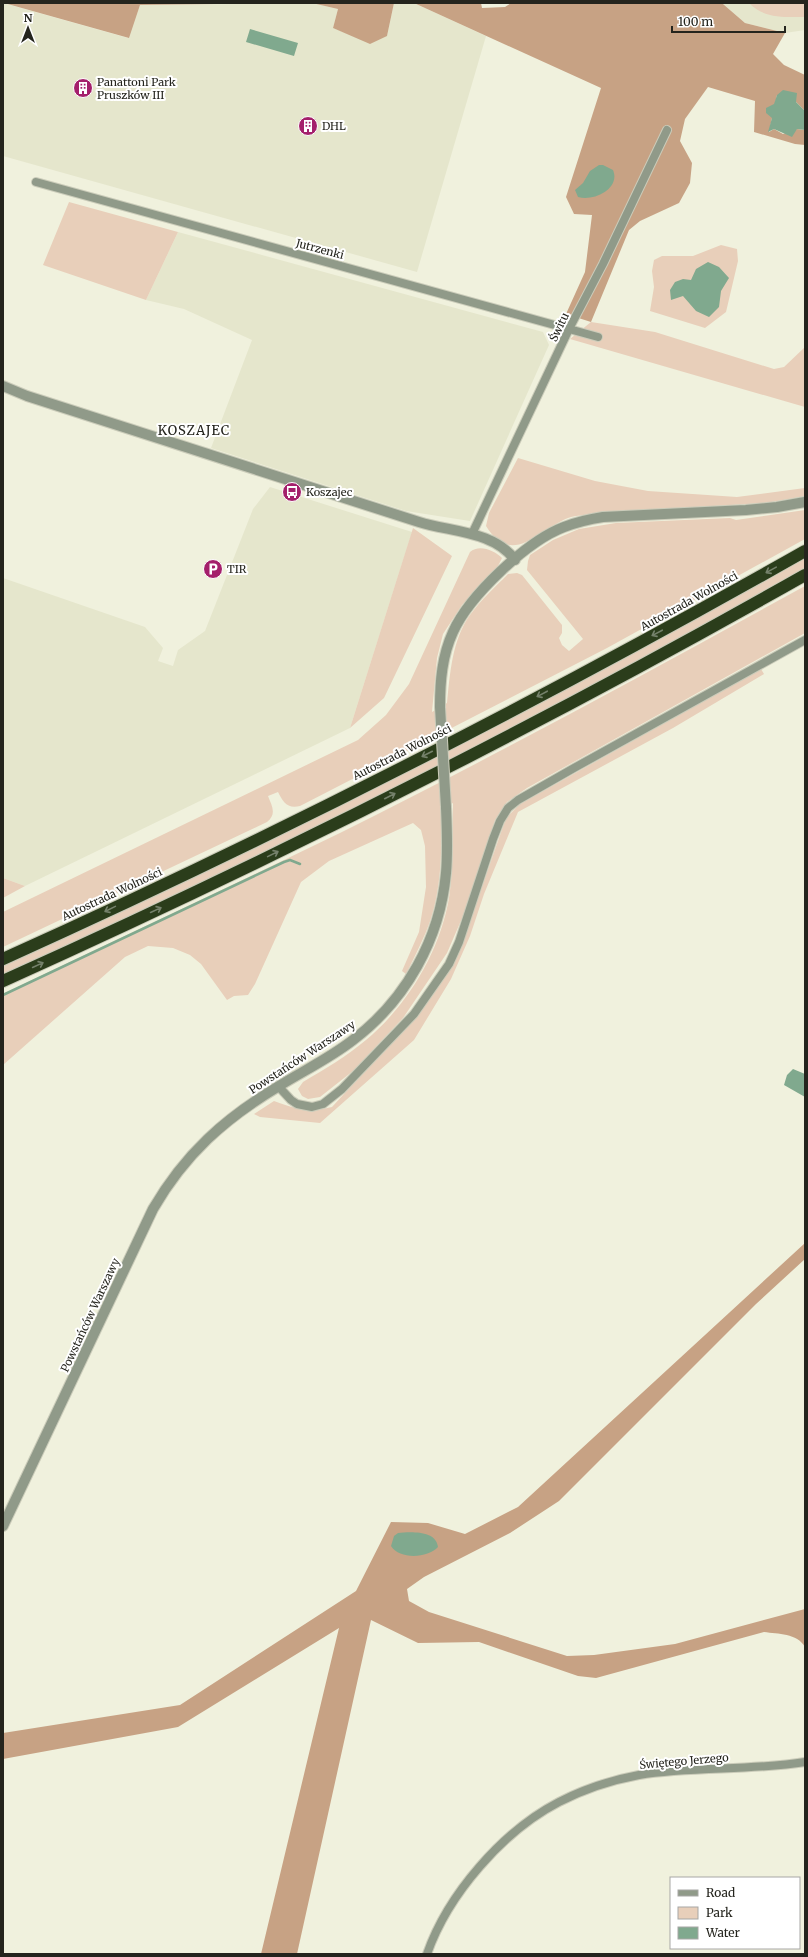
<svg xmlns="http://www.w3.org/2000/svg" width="808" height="1957" viewBox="0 0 808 1957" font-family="Merriweather,serif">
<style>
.built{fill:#e5e6cc}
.green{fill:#e8cfba}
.forest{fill:#c7a284}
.water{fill:#80a98e}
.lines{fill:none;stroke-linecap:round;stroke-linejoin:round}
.stream{stroke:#80a98e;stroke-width:2.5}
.minor-casing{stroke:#cbccba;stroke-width:10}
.tertiary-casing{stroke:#cbccba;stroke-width:12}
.motorway-casing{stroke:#cbccba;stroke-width:14}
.minor{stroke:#909a89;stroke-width:8}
.tertiary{stroke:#909a89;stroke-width:10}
.motorway{stroke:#2b3d1b;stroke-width:12}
.tertiary-bridge-casing{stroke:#cbccba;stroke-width:12;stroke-linecap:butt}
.tertiary-bridge{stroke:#909a89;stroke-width:10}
.oneway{stroke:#75816b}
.labels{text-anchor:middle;stroke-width:4;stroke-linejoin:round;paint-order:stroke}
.poi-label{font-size:11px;fill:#24241d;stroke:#fff;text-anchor:start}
.street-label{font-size:11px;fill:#24241d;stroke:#fff}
.quarter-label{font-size:13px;letter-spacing:1px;fill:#24241d;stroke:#fff}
</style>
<rect width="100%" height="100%" fill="#f0f1dd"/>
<path class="built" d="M 3,3 L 128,38 L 140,5 L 312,3 L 338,9 L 333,28 L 351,35 L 387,36 L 394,3 L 414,3 L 486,36 L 417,272 L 3,156 Z
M 701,3 L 805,3 L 805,30 L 785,33 L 745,23 L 723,4 Z
M 178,232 L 543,332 L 549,345 L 470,521 L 406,511 L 211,448 L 252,340 L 184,309 L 146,300 Z
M 270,487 L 412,532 L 350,728 L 25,886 L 3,878 L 3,578 L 145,627 L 163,648 L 158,661 L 173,666 L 178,650 L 205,631 L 253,509 Z"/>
<path class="green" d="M 749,3 L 805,3 L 805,17 C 785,17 764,19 749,3 Z
M 69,202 L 178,232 L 146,300 L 43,265 Z
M 721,245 L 737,249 L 738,261 L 726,312 L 705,328 L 650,311 L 654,287 L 652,271 L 654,260 L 662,256 L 693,256 Z
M 591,322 L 655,332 L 774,369 L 784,367 L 805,347 L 805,407 L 570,339 Z
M 518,458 L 595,481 L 648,491 L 737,497 L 805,488 L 805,496 L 766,503 L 595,513 C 587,515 576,515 568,518 C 538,530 512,568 486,526 L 489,513 Z
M 805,510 L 805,539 L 607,648 L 300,806 C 287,809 283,802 278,792 L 268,796 C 272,806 277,814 267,822 L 3,947 L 3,912 L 358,740 L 386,715 L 409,684 L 470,552 C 479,544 494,550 502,558 L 496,570 L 462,605 L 443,634 L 437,658 L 432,712 L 447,703 C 450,674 452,640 470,615 C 481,600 495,587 508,574 L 517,573 L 522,575 L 562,625 L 562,633 L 559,638 L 562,645 L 569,651 L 583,639 L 527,570 L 528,561 L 530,555 L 553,540 L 579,529 L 616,523 L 730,518 L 736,520 Z
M 413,528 L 452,556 L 384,698 L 350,728 Z
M 805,556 L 805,570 C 671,643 538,716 402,785 C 270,851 137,914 3,976 L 3,963 L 101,918 Z
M 805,586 L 805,633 L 527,788 L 507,802 L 495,820 L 466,909 L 447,953 L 403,1018 L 353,1071 L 320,1097 L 308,1099 L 302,1096 L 298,1089 L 303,1082 C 325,1069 347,1056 366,1040 C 408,1005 440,951 449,898 C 454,867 452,835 453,803 L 441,810 C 442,850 442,894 426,932 C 420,946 413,960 406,974 L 402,971 L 419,932 L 426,887 L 425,846 L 421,830 L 413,823 L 329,861 L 301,882 L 255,984 L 248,995 L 234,996 L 227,1000 L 201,964 L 190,955 L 173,948 L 148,946 L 125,957 L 3,1065 L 3,994 C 116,940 229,887 342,832 C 499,754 652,670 805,586 Z
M 761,669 L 764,674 L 673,728 L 518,812 L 484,894 L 470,936 L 451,979 L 414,1040 L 320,1123 L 260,1117 L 254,1114 L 274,1101 C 297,1109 307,1113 332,1107 C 377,1057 430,1011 460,950 L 506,818 L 520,804 Z
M 3,878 L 25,886 L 3,898 Z"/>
<path class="forest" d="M 4,3 L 294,3 L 140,5 L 129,38 Z
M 312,3 L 394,3 L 387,36 L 370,44 L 333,28 L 338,9 Z
M 414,3 L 481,3 L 482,8 L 505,7 L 511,3 L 723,4 L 745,23 L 785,33 L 773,54 L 784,65 L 805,75 L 805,111 L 796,102 L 777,95 L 769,132 L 774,129 L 783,134 L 797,129 L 805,130 L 805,145 L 795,144 L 754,132 L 755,101 L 708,87 L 685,119 L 680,141 L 692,163 L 690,183 L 679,203 L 640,221 L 629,230 L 591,322 L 566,314 L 585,272 L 592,215 L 574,214 L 566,197 L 601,88 Z
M 805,1243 L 805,1259 L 756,1304 L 559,1501 L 510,1533 L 424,1577 L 407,1589 L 409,1601 L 429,1612 L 567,1656 L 594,1655 L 675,1644 L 805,1609 L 805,1647 C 797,1633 778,1634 764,1632 L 596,1678 L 578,1676 L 479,1642 L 418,1643 L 371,1620 L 297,1954 L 261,1954 L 339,1628 L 178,1727 L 3,1759 L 3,1733 L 180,1705 L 356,1591 L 391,1522 L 428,1523 L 465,1534 L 518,1507 Z"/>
<path class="water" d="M 250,29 L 298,43 L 294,56 L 246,42 Z
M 783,90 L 797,93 L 796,102 L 805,111 L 805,130 L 797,129 L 792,137 L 774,129 L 768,132 L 772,118 L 766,113 L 766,108 L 774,104 L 777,95 Z
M 599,165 L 603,165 L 613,170 C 621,189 593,202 578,197 L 575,190 L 583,183 L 590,171 Z
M 708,262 L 719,267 L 729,278 L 721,291 L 719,307 L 709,317 L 696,311 L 683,296 L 671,300 L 670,290 L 675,282 L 683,279 L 691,280 L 696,269 Z
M 793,1069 L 805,1074 L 805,1097 L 784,1085 L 787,1075 Z
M 398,1533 C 410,1532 436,1530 438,1547 C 428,1558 400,1560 391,1546 L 394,1536 Z"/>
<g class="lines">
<path class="stream" d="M 3,995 L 284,862 L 290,860 L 300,864"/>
<g class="minor-casing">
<path id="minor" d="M 36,182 L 598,337
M 472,534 L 569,329 L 603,264 L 667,130
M 278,1086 L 291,1100 L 297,1104 L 312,1107 L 323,1104 L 342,1089 L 414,1014 L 449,964 L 459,942 L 493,839 L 500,821 L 508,808 L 518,800 L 574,768 L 805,640
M 427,1954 C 448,1894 503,1831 559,1802 C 584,1789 612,1780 639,1775 C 694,1766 750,1771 805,1762"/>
</g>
<g class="tertiary-casing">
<path id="tertiary" d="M 3,386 L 27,396 L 419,522 C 451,532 494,531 515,560
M 440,707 C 440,681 442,656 453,632 C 469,596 527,541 564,527 C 577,522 590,519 603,517 L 746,510 L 777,507 L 805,502
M 3,1526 L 153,1209 C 185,1154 224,1119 279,1086 C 303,1071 330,1058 353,1040 C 406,1000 440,939 446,873 C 448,851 447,829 446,807"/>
</g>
<g class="motorway-casing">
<path id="motorway" d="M 3,959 C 276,836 544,699 805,551
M 3,981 C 276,858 544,723 805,575"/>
</g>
<use href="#minor" class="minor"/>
<use href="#tertiary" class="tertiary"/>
<use href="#motorway" class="motorway"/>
<g class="tertiary-bridge-casing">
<path id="tertiary-bridge" d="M 440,707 L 446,807"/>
</g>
<use href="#tertiary-bridge" class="tertiary-bridge"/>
</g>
<defs><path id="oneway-shaft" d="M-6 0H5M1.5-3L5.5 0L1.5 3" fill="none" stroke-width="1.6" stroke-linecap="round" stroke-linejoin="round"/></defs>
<g class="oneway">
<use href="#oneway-shaft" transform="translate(771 570) rotate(151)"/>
<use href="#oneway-shaft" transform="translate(657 633) rotate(152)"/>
<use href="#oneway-shaft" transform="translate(542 694) rotate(152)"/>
<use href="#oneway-shaft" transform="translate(427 754) rotate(153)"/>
<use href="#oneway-shaft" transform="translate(390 796) rotate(-27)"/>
<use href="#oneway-shaft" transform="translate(273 854) rotate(-26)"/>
<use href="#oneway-shaft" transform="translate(110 909) rotate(154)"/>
<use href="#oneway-shaft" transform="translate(156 910) rotate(-25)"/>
<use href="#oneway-shaft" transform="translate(38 965) rotate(-25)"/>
</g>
<defs>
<g id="building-disc" transform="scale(1)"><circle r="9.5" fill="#a41f6b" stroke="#fff"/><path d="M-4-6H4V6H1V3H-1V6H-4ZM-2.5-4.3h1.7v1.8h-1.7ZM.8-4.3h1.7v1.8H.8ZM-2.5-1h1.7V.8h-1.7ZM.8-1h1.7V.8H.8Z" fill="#fff"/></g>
<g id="bus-disc" transform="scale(1)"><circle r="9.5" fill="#a41f6b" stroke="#fff"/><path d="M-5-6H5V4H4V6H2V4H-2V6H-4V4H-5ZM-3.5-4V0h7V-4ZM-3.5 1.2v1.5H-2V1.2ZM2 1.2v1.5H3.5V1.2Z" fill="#fff"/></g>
<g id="parking-disc" transform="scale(1)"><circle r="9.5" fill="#a41f6b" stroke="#fff"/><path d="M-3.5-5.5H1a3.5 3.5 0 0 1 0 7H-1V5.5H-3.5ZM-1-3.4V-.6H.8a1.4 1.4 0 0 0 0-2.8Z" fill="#fff"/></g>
</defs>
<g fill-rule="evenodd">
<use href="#building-disc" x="83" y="88"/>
<use href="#building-disc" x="308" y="126"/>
<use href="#bus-disc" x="292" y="492"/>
<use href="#parking-disc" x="213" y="569"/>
</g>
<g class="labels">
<g class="poi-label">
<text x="97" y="86">Panattoni Park<tspan x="97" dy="13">Pruszków III</tspan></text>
<text x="322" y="130">DHL</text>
<text x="306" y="496">Koszajec</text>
<text x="227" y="573">TIR</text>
</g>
<g class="street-label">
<text transform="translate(320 249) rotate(15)" y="4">Jutrzenki</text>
<text transform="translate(559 327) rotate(-64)" y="4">Świtu</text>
<text transform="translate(689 601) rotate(-29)" y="4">Autostrada Wolności</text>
<text transform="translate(402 752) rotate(-27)" y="4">Autostrada Wolności</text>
<text transform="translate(112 894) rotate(-25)" y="4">Autostrada Wolności</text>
<text transform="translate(302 1057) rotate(-33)" y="4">Powstańców Warszawy</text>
<text transform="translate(90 1315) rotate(-65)" y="4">Powstańców Warszawy</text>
<text transform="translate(684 1761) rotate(-5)" y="4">Świętego Jerzego</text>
</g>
<g class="quarter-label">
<text x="194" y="435">KOSZAJEC</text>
</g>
</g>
<rect width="808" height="1957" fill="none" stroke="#24241d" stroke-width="8"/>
<rect x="670" y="1877" width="130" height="72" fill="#ffffff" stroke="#a7a7a5"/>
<rect x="678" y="1890" width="20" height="6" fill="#909a89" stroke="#a7a7a5"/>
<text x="706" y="1897" font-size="12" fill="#24241d">Road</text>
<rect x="678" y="1907" width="20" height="12" fill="#e8cfba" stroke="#a7a7a5"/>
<text x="706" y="1917" font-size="12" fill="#24241d">Park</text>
<rect x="678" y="1927" width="20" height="12" fill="#80a98e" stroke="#a7a7a5"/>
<text x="706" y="1937" font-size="12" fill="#24241d">Water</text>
<g transform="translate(28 28)" stroke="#ffffff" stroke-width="3" paint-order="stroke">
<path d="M0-3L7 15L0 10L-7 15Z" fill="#24241d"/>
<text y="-6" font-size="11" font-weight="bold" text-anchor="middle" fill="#24241d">N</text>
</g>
<path d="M672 26v6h113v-6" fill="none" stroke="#24241d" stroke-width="2"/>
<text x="678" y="26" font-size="12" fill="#24241d" stroke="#ffffff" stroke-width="3" paint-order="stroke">100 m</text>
</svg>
